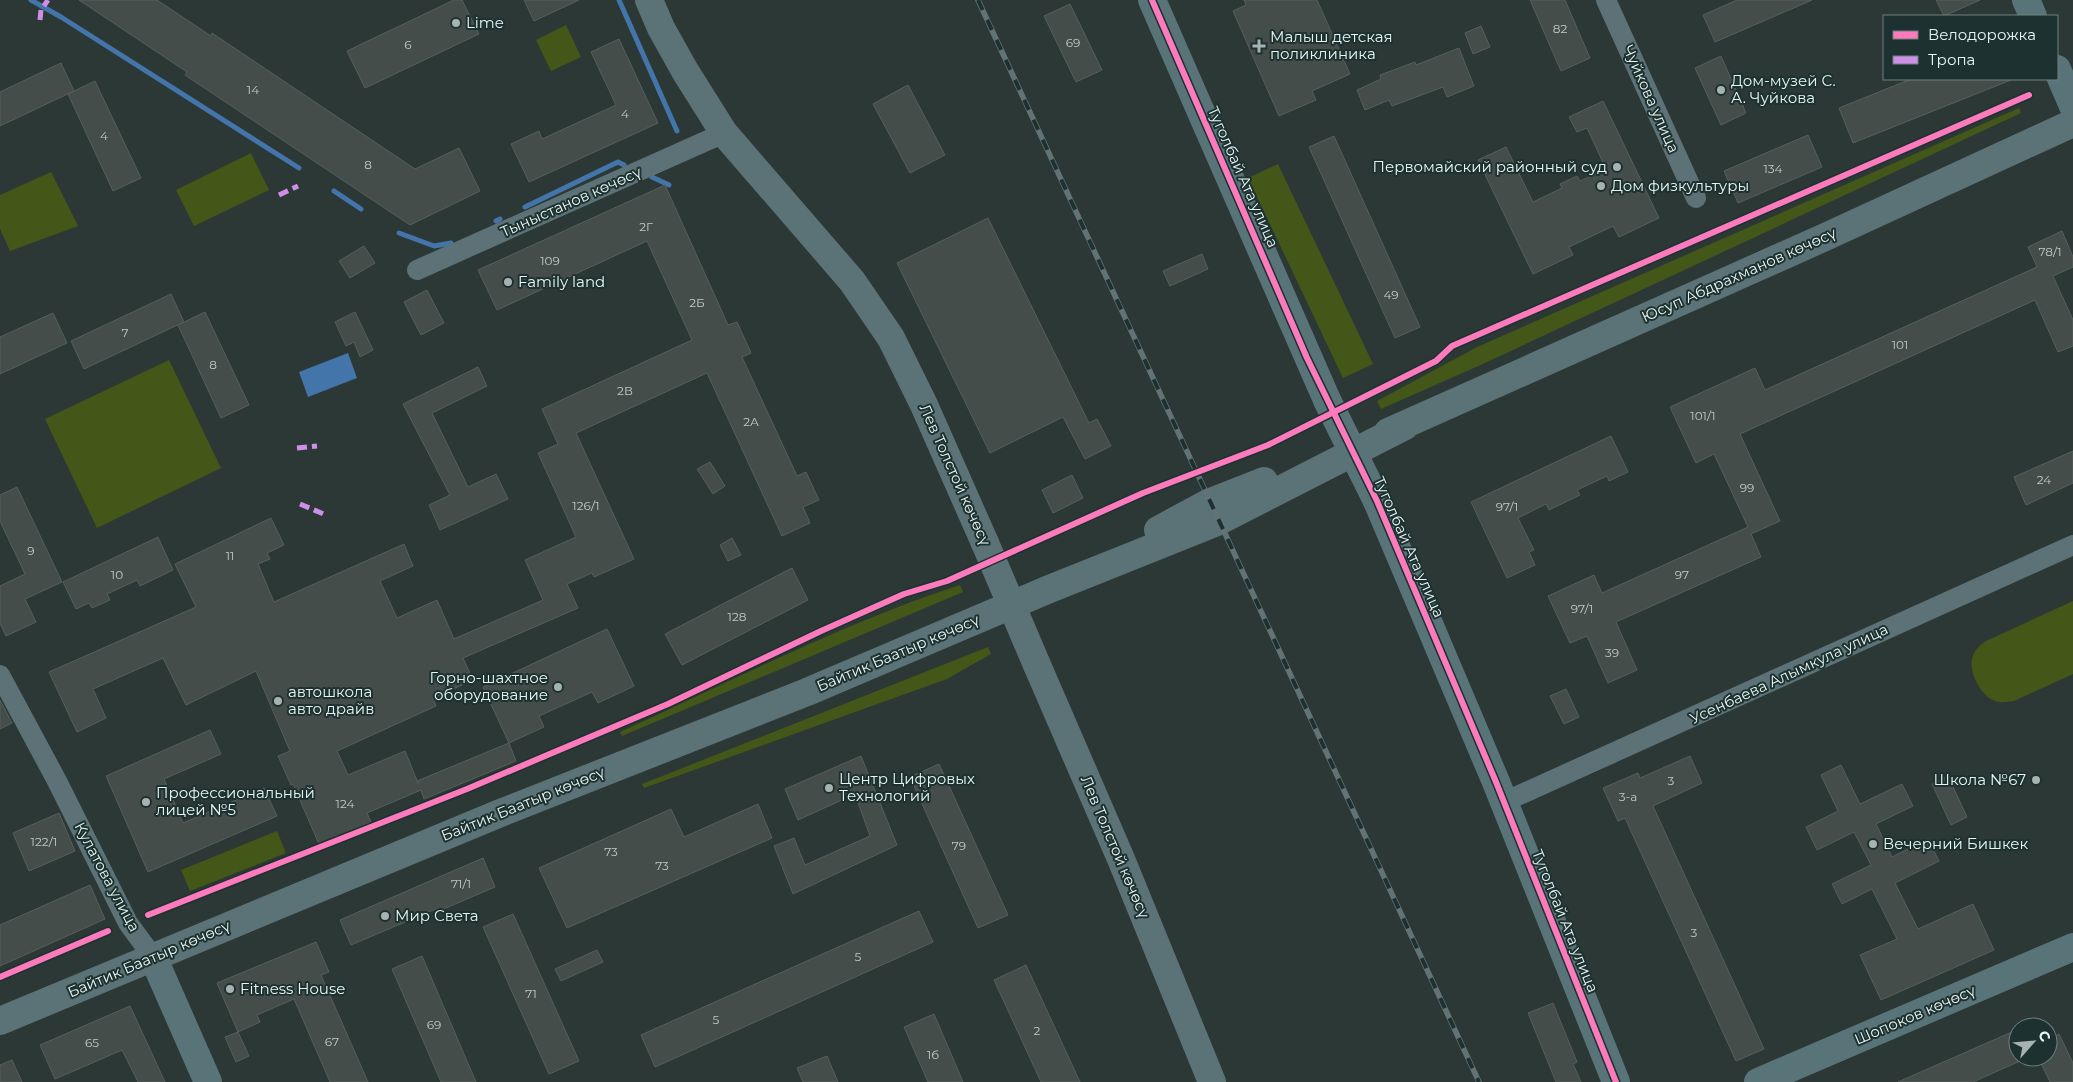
<svg xmlns="http://www.w3.org/2000/svg" width="2073" height="1082" viewBox="0 0 2073 1082" font-family="Montserrat,sans-serif">
<style>
.green{fill:#435718}
.water{fill:#4375aa}
.lines{fill:none;stroke-linecap:round;stroke-linejoin:round}
.stream{stroke:#4375aa;stroke-width:5}
.building{fill:#444d49;stroke:#575f5c}
.street{stroke:#5c7277;stroke-width:20}
.secondary{stroke:#597479;stroke-width:28}
.primary{stroke:#5b7377;stroke-width:28}
.rail-casing{stroke:#637375;stroke-width:5.5}
.rail{stroke:#1d3230;stroke-width:4;stroke-dasharray:11;stroke-linecap:butt}
.secondary-bridge{stroke:#597479;stroke-width:28}
.primary-bridge{stroke:#5b7377;stroke-width:28}
.quiet{stroke:#ce8fe9;stroke-width:5;stroke-dasharray:10 5;stroke-linecap:butt}
.cycleway-casing{stroke:#1d3230;stroke-width:9}
.cycleway{stroke:#fd7abc;stroke-width:6}
.poi-dot{fill:#a6b3b1;stroke:#1d3230;stroke-width:2}
.labels{text-anchor:middle;stroke-width:4;stroke-linejoin:round;paint-order:stroke}
.number-label{font-size:12px;fill:#bfcbc8}
.poi-label{font-size:15px;fill:#e8f5f3;stroke:#1d3230;text-anchor:start}
.street-label{font-size:15px;fill:#e8f5f3;stroke:#1d3230}
</style>
<rect width="100%" height="100%" fill="#2c3836"/>
<path class="green" d="M 566,25 L 581,57 L 551,71 L 536,40 Z
M 2019,108 L 2021,113 L 1485,363 L 1381,409 L 1377,401 L 1477,347 Z
M 251,153 L 269,190 L 194,226 L 176,190 Z
M 1278,164 L 1373,364 L 1343,378 L 1248,178 Z
M 51,172 L 78,226 L 10,251 L 0,229 L 0,195 Z
M 169,360 L 221,468 L 97,528 L 45,419 Z
M 960,585 L 963,592 L 622,736 L 620,732 C 732,681 843,623 960,585 Z
M 2073,601 L 2073,674 L 2014,701 C 2007,702 2001,703 1995,701 C 1981,696 1969,673 1972,659 C 1974,650 1980,645 1986,641 Z
M 988,647 L 991,654 L 947,679 L 644,788 L 642,784 Z
M 277,831 L 286,853 L 190,891 L 181,870 Z"/>
<path class="water" d="M 348,353 L 357,378 L 308,397 L 299,372 Z"/>
<g class="lines">
<path class="stream" d="M 31,0 L 61,17 L 299,168
M 619,0 L 677,131
M 652,177 L 669,185
M 334,191 L 361,209
M 525,207 L 618,162 L 624,165
M 496,221 L 500,219
M 399,233 L 434,246 L 451,243"/>
</g>
<path class="building" d="M 79,0 L 157,0 L 211,36 L 212,33 L 415,169 L 459,148 L 480,191 L 410,225 L 185,75 L 187,72 Z
M 454,0 L 462,0 L 479,34 L 365,88 L 347,51 Z
M 524,0 L 579,0 L 534,21 Z
M 1244,0 L 1317,0 L 1350,74 L 1312,91 L 1316,100 L 1279,116 L 1233,11 L 1246,5 Z
M 1530,0 L 1565,0 L 1590,58 L 1561,71 Z
M 1737,0 L 1812,0 L 1715,42 L 1703,15 Z
M 1936,0 L 1980,0 L 1944,16 Z
M 1070,4 L 1102,70 L 1076,82 L 1044,16 Z
M 1481,26 L 1490,47 L 1473,54 L 1465,33 Z
M 619,39 L 658,123 L 529,182 L 511,144 L 539,131 L 542,139 L 616,105 L 591,52 Z
M 1459,48 L 1474,86 L 1447,97 L 1443,87 L 1392,106 L 1389,100 L 1365,110 L 1357,90 L 1381,79 L 1380,75 L 1415,62 L 1416,65 Z
M 1721,56 L 1746,113 L 1721,125 L 1695,68 Z
M 61,63 L 74,91 L 0,126 L 0,92 Z
M 1911,79 L 2011,79 L 2011,80 L 1853,143 L 1839,108 Z
M 95,81 L 141,178 L 113,191 L 68,94 Z
M 908,85 L 945,155 L 910,173 L 873,104 Z
M 1603,101 L 1659,218 L 1619,237 L 1613,226 L 1569,247 L 1573,255 L 1533,274 L 1478,160 L 1506,147 L 1533,202 L 1562,188 L 1560,184 L 1577,176 L 1580,181 L 1606,169 L 1587,128 L 1577,132 L 1569,117 Z
M 1808,135 L 1822,167 L 1738,203 L 1724,171 Z
M 1334,136 L 1420,327 L 1395,338 L 1309,147 Z
M 665,185 L 728,325 L 737,322 L 751,353 L 742,357 L 797,476 L 806,472 L 819,500 L 803,507 L 810,523 L 782,536 L 707,373 L 576,433 L 634,559 L 594,577 L 592,573 L 567,584 L 578,608 L 463,658 L 473,680 L 433,698 L 436,706 L 337,751 L 348,775 L 405,751 L 418,783 L 417,781 L 509,743 L 516,761 L 424,799 L 421,790 L 367,813 L 371,822 L 319,844 L 293,784 L 291,785 L 278,756 L 290,751 L 256,671 L 186,705 L 163,658 L 93,689 L 106,718 L 77,732 L 49,672 L 196,607 L 175,564 L 271,518 L 284,545 L 267,553 L 270,559 L 258,564 L 274,602 L 404,544 L 413,566 L 380,581 L 397,618 L 437,600 L 454,639 L 543,600 L 525,560 L 576,537 L 538,453 L 558,444 L 542,409 L 692,340 L 647,241 L 497,310 L 478,270 Z
M 988,218 L 1089,423 L 1097,419 L 1111,446 L 1085,459 L 1063,417 L 990,453 L 897,263 Z
M 2062,231 L 2073,257 L 2073,267 L 2053,276 L 2073,320 L 2073,346 L 2058,352 L 2035,300 L 1740,434 L 1780,521 L 1751,534 L 1761,557 L 1616,622 L 1637,670 L 1608,683 L 1587,636 L 1570,643 L 1548,596 L 1594,575 L 1602,593 L 1748,527 L 1714,454 L 1696,463 L 1670,407 L 1755,368 L 1765,390 L 2037,267 L 2028,247 Z
M 364,246 L 375,263 L 350,278 L 339,261 Z
M 1202,254 L 1208,269 L 1170,286 L 1163,271 Z
M 427,290 L 444,323 L 421,335 L 404,302 Z
M 171,294 L 184,322 L 84,369 L 71,341 Z
M 205,312 L 249,405 L 221,418 L 178,325 Z
M 355,312 L 373,350 L 360,357 L 354,342 L 346,346 L 335,322 Z
M 53,313 L 67,343 L 0,374 L 0,337 Z
M 478,367 L 487,386 L 432,413 L 468,487 L 496,474 L 508,499 L 440,530 L 429,505 L 450,495 L 403,404 Z
M 1611,436 L 1628,472 L 1609,481 L 1607,476 L 1577,490 L 1580,495 L 1549,510 L 1546,504 L 1518,518 L 1534,550 L 1529,552 L 1535,565 L 1507,578 L 1471,502 Z
M 2073,451 L 2073,483 L 2026,505 L 2014,477 Z
M 710,462 L 725,486 L 713,494 L 697,469 Z
M 1072,475 L 1083,498 L 1053,513 L 1042,490 Z
M 17,487 L 62,582 L 25,599 L 36,622 L 6,636 L 0,623 L 0,586 L 25,574 L 0,521 L 0,495 Z
M 158,537 L 173,570 L 140,586 L 137,580 L 107,594 L 110,600 L 92,608 L 89,603 L 76,609 L 63,582 Z
M 732,538 L 741,555 L 728,561 L 720,545 Z
M 792,568 L 808,600 L 682,665 L 665,634 Z
M 607,629 L 634,686 L 598,703 L 592,692 L 539,716 L 544,727 L 509,743 L 483,687 Z
M 1566,689 L 1579,717 L 1564,724 L 1550,696 Z
M 0,700 L 12,723 L 0,729 Z
M 210,730 L 221,754 L 164,779 L 183,823 L 264,788 L 277,816 L 148,872 L 106,776 Z
M 861,756 L 897,845 L 793,894 L 774,846 L 794,838 L 805,865 L 870,836 L 855,794 L 798,820 L 785,789 Z
M 1690,756 L 1702,783 L 1653,806 L 1764,1049 L 1736,1061 L 1625,818 L 1618,821 L 1603,788 L 1638,773 L 1640,778 Z
M 939,764 L 1008,915 L 978,928 L 910,777 Z
M 1841,765 L 1860,804 L 1902,784 L 1913,806 L 1876,824 L 1892,857 L 1928,839 L 1939,861 L 1895,883 L 1918,929 L 1973,904 L 1994,950 L 1881,1000 L 1860,955 L 1897,939 L 1872,889 L 1842,904 L 1832,884 L 1871,865 L 1854,832 L 1817,850 L 1806,827 L 1838,811 L 1821,775 Z
M 1948,776 L 1967,817 L 1951,825 L 1932,784 Z
M 758,804 L 772,838 L 567,928 L 539,868 L 671,809 L 684,837 Z
M 59,813 L 75,851 L 29,871 L 13,833 Z
M 483,858 L 495,887 L 439,911 L 438,908 L 351,945 L 340,920 Z
M 90,885 L 105,919 L 0,966 L 0,925 Z
M 919,911 L 933,942 L 655,1067 L 641,1035 Z
M 513,914 L 579,1061 L 549,1074 L 483,927 Z
M 316,942 L 329,972 L 321,975 L 368,1082 L 330,1082 L 294,999 L 257,1015 L 260,1022 L 238,1032 L 217,983 Z
M 597,950 L 603,962 L 561,981 L 555,969 Z
M 422,956 L 476,1082 L 441,1082 L 392,969 Z
M 1026,965 L 1080,1082 L 1041,1082 L 994,980 Z
M 1553,1003 L 1577,1062 L 1573,1064 L 1581,1082 L 1556,1082 L 1528,1013 Z
M 130,1006 L 165,1082 L 138,1082 L 122,1050 L 55,1079 L 40,1045 Z
M 934,1014 L 963,1082 L 928,1082 L 904,1027 Z
M 2014,1031 L 2018,1040 L 2018,1062 L 1973,1082 L 1898,1082 Z
M 238,1032 L 249,1056 L 236,1062 L 225,1037 Z
M 2059,1034 L 2073,1063 L 2073,1082 L 2050,1082 L 2038,1057 L 2048,1057 L 2048,1040 Z
M 827,1056 L 838,1082 L 803,1082 L 797,1068 Z
M 12,1060 L 22,1082 L 0,1082 L 0,1065 Z"/>
<g class="lines">
<path class="street" d="M 1606,0 L 1696,198
M 417,270 L 724,133
M 0,675 L 57,781 L 128,923 L 153,957
M 1504,802 L 2073,545"/>
<path class="secondary" d="M 1152,0 L 1327,400
M 2026,0 L 2033,16
M 2057,69 L 2073,106
M 1377,501 L 1496,782 L 1616,1082
M 153,957 L 208,1082
M 1758,1082 L 2073,947"/>
<path class="primary" d="M 649,0 L 661,28 L 685,71 L 724,133 L 852,281 L 891,338 L 924,405 L 985,543
M 1388,432 L 1823,238 L 2073,123
M 1158,530 L 1208,503 L 1264,481
M 1037,665 L 1121,859 L 1212,1082
M 0,1021 L 498,814 L 807,692 L 1047,590 L 1217,522 L 1405,426"/>
<g class="rail-casing">
<path id="rail" d="M 978,0 L 1479,1082"/>
</g>
<use href="#rail" class="rail"/>
<path class="secondary-bridge" d="M 1327,400 L 1377,501"/>
<path class="primary-bridge" d="M 985,543 L 1037,665"/>
<path class="quiet" d="M 40,20 L 41,10 L 48,0
M 279,195 L 298,186
M 297,448 L 317,446
M 300,504 L 326,515"/>
<g class="cycleway-casing">
<path id="cycleway" d="M 1152,0 L 1307,358 L 1377,501 L 1496,782 L 1616,1082
M 148,915 L 467,789 L 668,704 L 821,631 L 904,594 L 947,581 L 1143,493 L 1268,445 L 1436,361 L 1452,346 L 2029,95
M 0,977 L 108,931"/>
</g>
<use href="#cycleway" class="cycleway"/>
</g>
<g class="poi-dot">
<circle cx="456" cy="23" r="5"/>
<path d="M1256.5 38.5h5v5h5v5h-5v5h-5v-5h-5v-5h5z"/>
<circle cx="1721" cy="90" r="5"/>
<circle cx="1617" cy="167" r="5"/>
<circle cx="1601" cy="186" r="5"/>
<circle cx="508" cy="282" r="5"/>
<circle cx="558" cy="687" r="5"/>
<circle cx="278" cy="701" r="5"/>
<circle cx="2036" cy="780" r="5"/>
<circle cx="829" cy="788" r="5"/>
<circle cx="146" cy="802" r="5"/>
<circle cx="1873" cy="844" r="5"/>
<circle cx="385" cy="916" r="5"/>
<circle cx="230" cy="989" r="5"/>
</g>
<g class="labels">
<g class="number-label">
<text x="1560" y="33">82</text>
<text x="1073" y="47">69</text>
<text x="408" y="49">6</text>
<text x="253" y="94">14</text>
<text x="625" y="118">4</text>
<text x="104" y="140">4</text>
<text x="368" y="169">8</text>
<text x="1773" y="173">134</text>
<text x="646" y="231">2Г</text>
<text x="2050" y="256">78/1</text>
<text x="550" y="265">109</text>
<text x="1391" y="299">49</text>
<text x="697" y="307">2Б</text>
<text x="125" y="337">7</text>
<text x="1900" y="349">101</text>
<text x="213" y="369">8</text>
<text x="625" y="395">2В</text>
<text x="1703" y="420">101/1</text>
<text x="751" y="426">2А</text>
<text x="2044" y="484">24</text>
<text x="1747" y="492">99</text>
<text x="586" y="510">126/1</text>
<text x="1507" y="511">97/1</text>
<text x="31" y="555">9</text>
<text x="230" y="560">11</text>
<text x="117" y="579">10</text>
<text x="1682" y="579">97</text>
<text x="1582" y="613">97/1</text>
<text x="737" y="621">128</text>
<text x="1612" y="657">39</text>
<text x="1671" y="785">3</text>
<text x="1628" y="801">3-a</text>
<text x="345" y="808">124</text>
<text x="44" y="846">122/1</text>
<text x="959" y="850">79</text>
<text x="611" y="856">73</text>
<text x="662" y="870">73</text>
<text x="461" y="888">71/1</text>
<text x="1694" y="937">3</text>
<text x="858" y="961">5</text>
<text x="531" y="998">71</text>
<text x="716" y="1024">5</text>
<text x="434" y="1029">69</text>
<text x="1037" y="1035">2</text>
<text x="332" y="1046">67</text>
<text x="92" y="1047">65</text>
<text x="933" y="1059">1б</text>
</g>
<g class="poi-label">
<text x="466" y="28">Lime</text>
<text x="1270" y="42">Малыш детская<tspan x="1270" dy="17">поликлиника</tspan></text>
<text x="1731" y="86">Дом-музей С.<tspan x="1731" dy="17">А. Чуйкова</tspan></text>
<text x="1607" y="172" text-anchor="end">Первомайский районный суд</text>
<text x="1611" y="191">Дом физкультуры</text>
<text x="518" y="287">Family land</text>
<text x="548" y="683" text-anchor="end">Горно-шахтное<tspan x="548" dy="17">оборудование</tspan></text>
<text x="288" y="697">автошкола<tspan x="288" dy="17">авто драйв</tspan></text>
<text x="839" y="784">Центр Цифровых<tspan x="839" dy="17">Технологий</tspan></text>
<text x="2026" y="785" text-anchor="end">Школа №67</text>
<text x="156" y="798">Профессиональный<tspan x="156" dy="17">лицей №5</tspan></text>
<text x="1883" y="849">Вечерний Бишкек</text>
<text x="395" y="921">Мир Света</text>
<text x="240" y="994">Fitness House</text>
</g>
<g class="street-label">
<text transform="translate(1651 99) rotate(66)" y="5">Чуйкова улица</text>
<text transform="translate(1243 177) rotate(66)" y="5">Туголбай Ата улица</text>
<text transform="translate(571 202) rotate(-24)" y="5">Тыныстанов көчөсү</text>
<text transform="translate(1739 275) rotate(-24)" y="5">Юсуп Абдрахманов көчөсү</text>
<text transform="translate(955 475) rotate(66)" y="5">Лев Толстой көчөсү</text>
<text transform="translate(1409 547) rotate(66)" y="5">Туголбай Ата улица</text>
<text transform="translate(898 653) rotate(-23)" y="5">Байтик Баатыр көчөсү</text>
<text transform="translate(1789 674) rotate(-25)" y="5">Усенбаева Алымкула улица</text>
<text transform="translate(523 804) rotate(-22)" y="5">Байтик Баатыр көчөсү</text>
<text transform="translate(1115 847) rotate(67)" y="5">Лев Толстой көчөсү</text>
<text transform="translate(107 877) rotate(62)" y="5">Кулатова улица</text>
<text transform="translate(1565 921) rotate(68)" y="5">Туголбай Ата улица</text>
<text transform="translate(149 959) rotate(-23)" y="5">Байтик Баатыр көчөсү</text>
<text transform="translate(1915 1015) rotate(-23)" y="5">Шопоков көчөсү</text>
</g>
</g>
<rect x="1883" y="15" width="175" height="65" fill="#1d3230" stroke="#6e807e"/>
<rect x="1893" y="31" width="25" height="8" fill="#fd7abc" stroke="#6e807e"/>
<text x="1928" y="40" font-size="15" fill="#e8f5f3">Велодорожка</text>
<rect x="1893" y="56" width="25" height="8" fill="#ce8fe9" stroke="#6e807e"/>
<text x="1928" y="65" font-size="15" fill="#e8f5f3">Тропа</text>
<g transform="translate(2033 1042) rotate(63)"><circle r="24" fill="#1d3230" stroke="#6e807e"/>
<path d="M0-4L9 19L0 12L-9 19Z" fill="#a6b3b1"/>
<text y="-8" font-size="14" font-weight="bold" text-anchor="middle" fill="#e8f5f3">С</text>
</g>
</svg>
